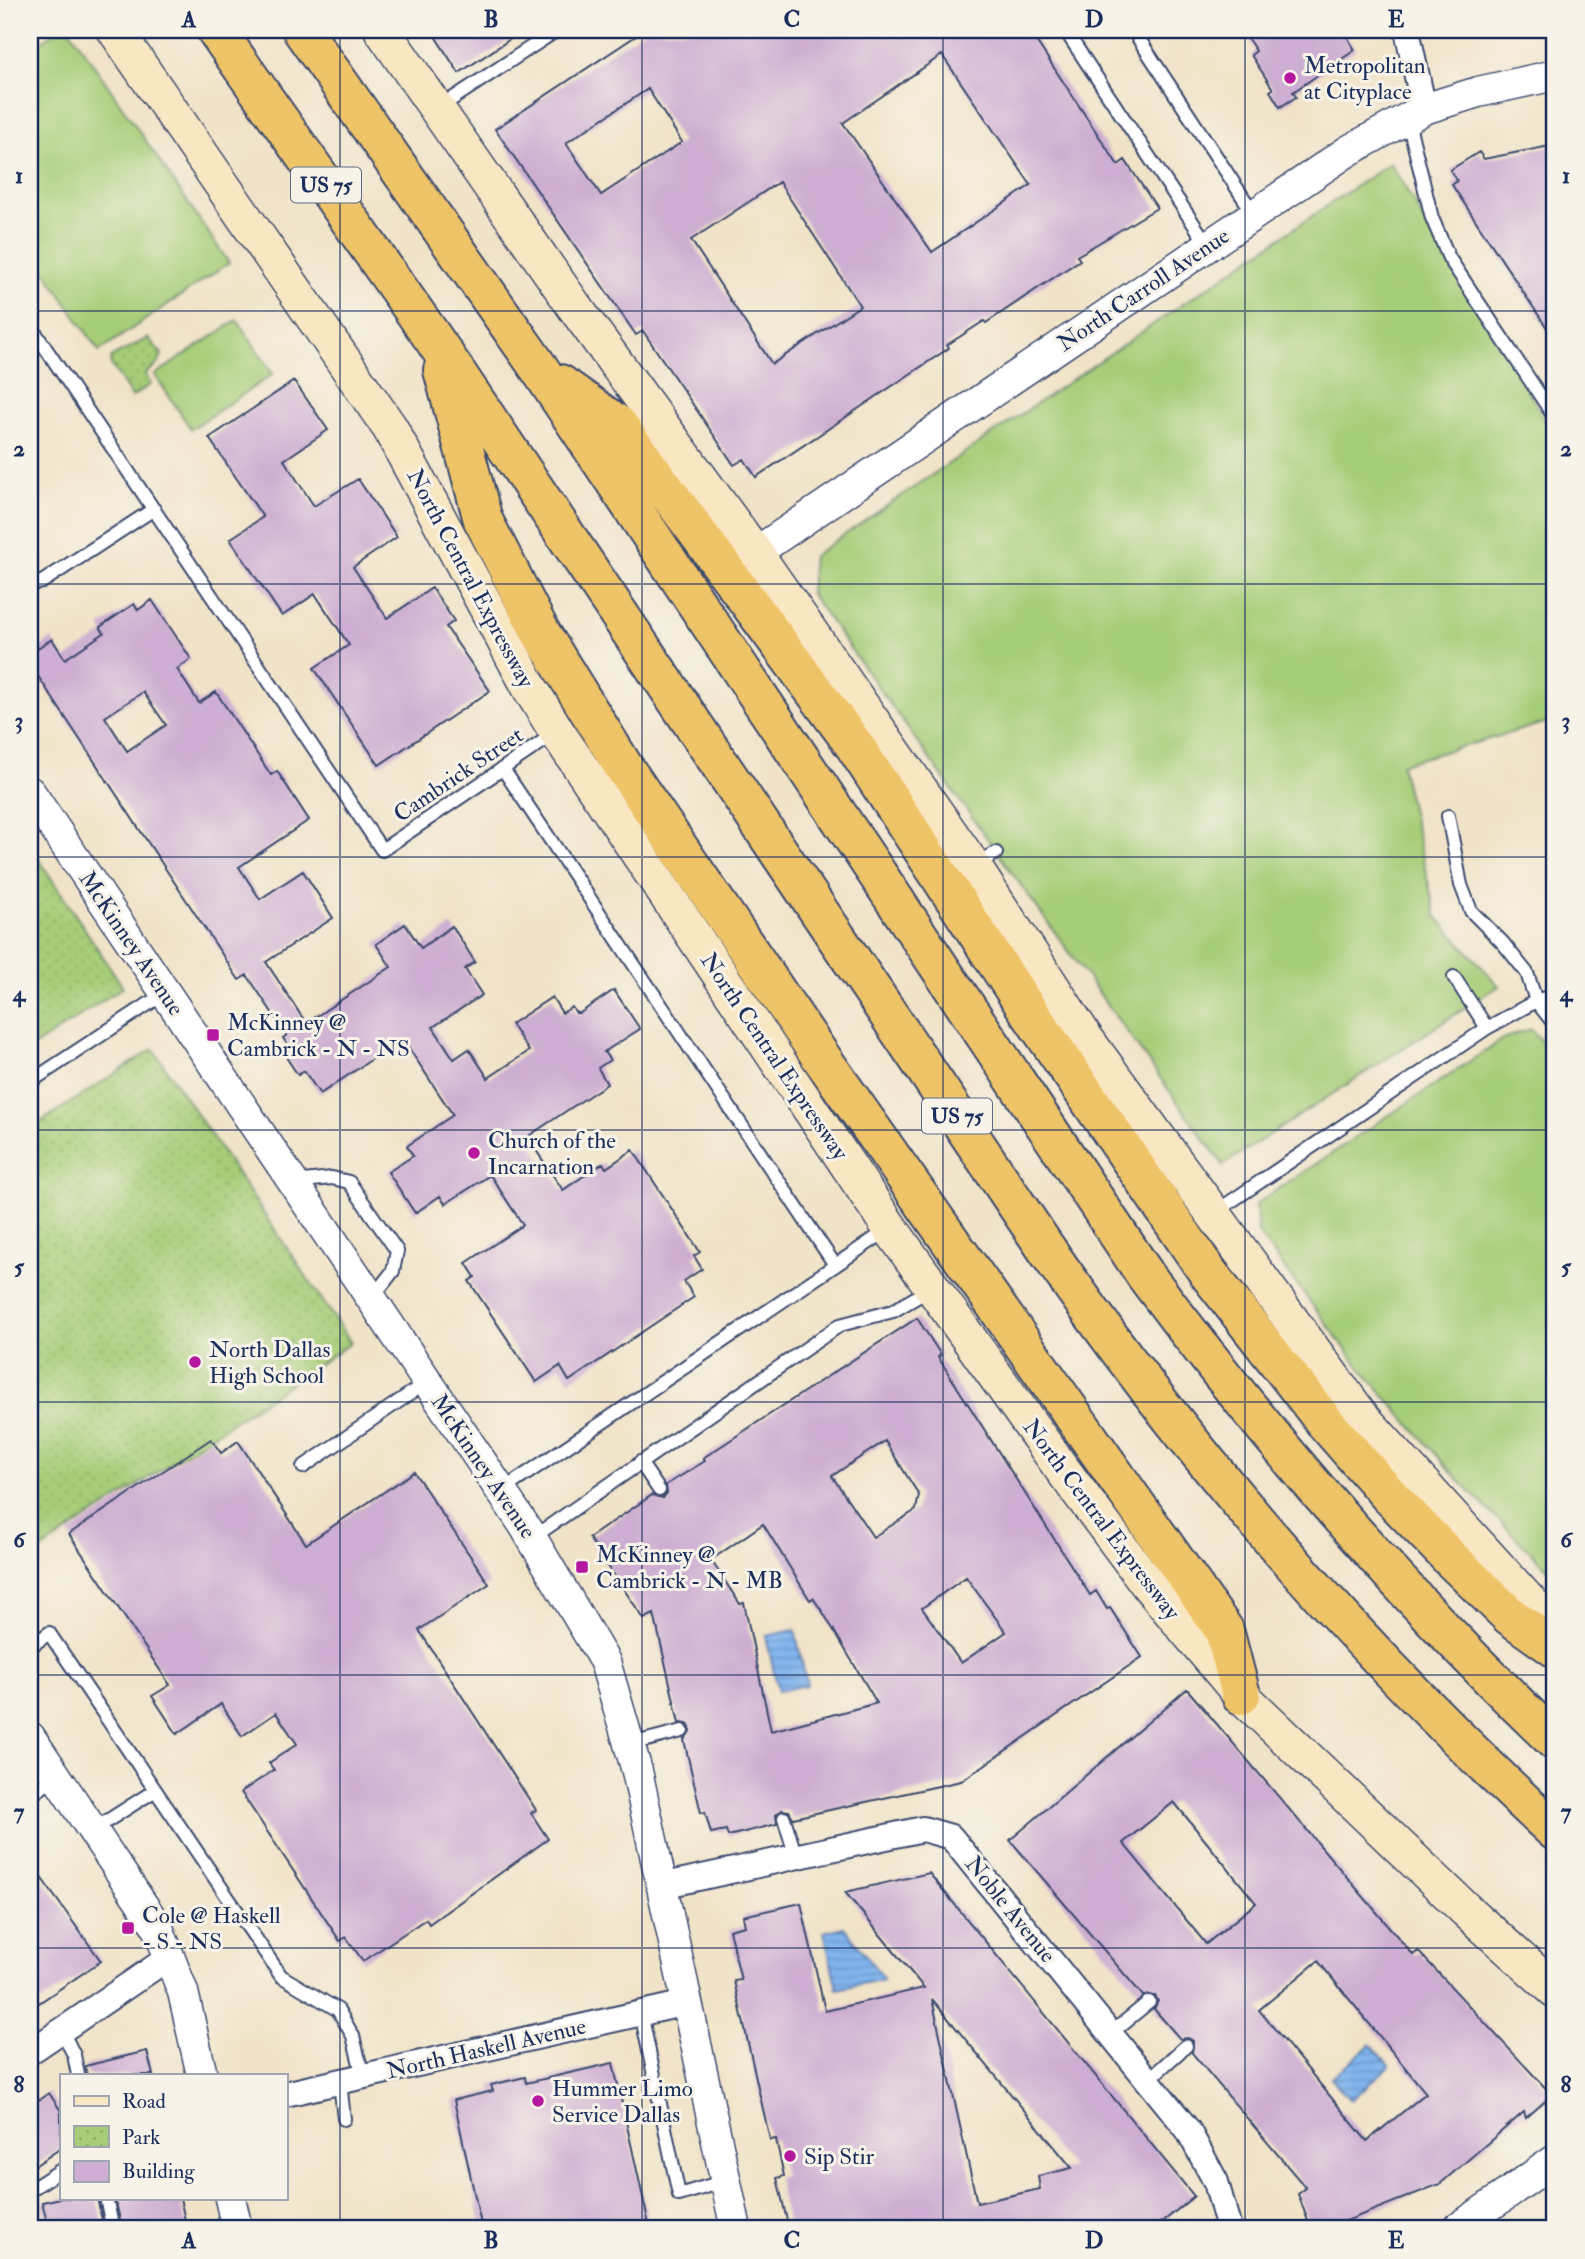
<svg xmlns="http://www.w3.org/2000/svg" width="1585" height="2259" viewBox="0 0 1585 2259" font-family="'IM FELL Double Pica',serif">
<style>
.green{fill:#a6cd77;stroke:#607e6a;stroke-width:2}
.park{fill:url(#park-dots);stroke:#607e6a;stroke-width:2}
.water{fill:url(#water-rules);stroke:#4e72a6;stroke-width:2}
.building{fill:#ceaed2;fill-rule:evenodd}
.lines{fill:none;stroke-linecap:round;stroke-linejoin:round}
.service-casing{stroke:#3b4a6e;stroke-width:16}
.minor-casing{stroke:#3b4a6e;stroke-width:28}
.tertiary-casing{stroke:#3b4a6e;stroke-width:33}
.secondary-casing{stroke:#3b4a6e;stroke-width:38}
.motorway-casing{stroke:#3b4a6e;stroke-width:42}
.service{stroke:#fff;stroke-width:12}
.minor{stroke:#fff;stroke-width:24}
.tertiary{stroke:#fff;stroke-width:30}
.secondary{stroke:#f9e7c3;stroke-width:35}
.motorway{stroke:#efc469;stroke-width:38}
.grid{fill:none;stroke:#1b2f5e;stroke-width:2;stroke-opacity:0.55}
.poi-dot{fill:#b5179e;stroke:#f7f3e8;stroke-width:2.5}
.labels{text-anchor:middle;stroke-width:6;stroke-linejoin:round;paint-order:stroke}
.shield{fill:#f7f3e8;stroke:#5d6a87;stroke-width:2}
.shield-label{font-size:21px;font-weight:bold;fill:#1b2f5e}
.poi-label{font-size:23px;fill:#1b2f5e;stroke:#f7f3e8;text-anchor:start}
.street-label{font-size:23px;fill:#1b2f5e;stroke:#f7f3e8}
.neatline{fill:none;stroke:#1b2f5e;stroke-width:2.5}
.grid-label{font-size:23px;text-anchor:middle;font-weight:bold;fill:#1b2f5e}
</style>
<defs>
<pattern id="park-dots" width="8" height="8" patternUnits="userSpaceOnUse" patternTransform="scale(1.75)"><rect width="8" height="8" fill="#a6cd77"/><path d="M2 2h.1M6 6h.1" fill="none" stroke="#8eb069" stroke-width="1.8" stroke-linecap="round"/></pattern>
<pattern id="water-rules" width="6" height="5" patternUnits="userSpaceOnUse" patternTransform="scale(1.75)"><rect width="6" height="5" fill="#82b5ef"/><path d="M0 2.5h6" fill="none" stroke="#6a94c5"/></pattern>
</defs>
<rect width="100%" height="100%" fill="#f7f3e8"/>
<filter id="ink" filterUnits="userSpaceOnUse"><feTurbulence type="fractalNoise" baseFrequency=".0143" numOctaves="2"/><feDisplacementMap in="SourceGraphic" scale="14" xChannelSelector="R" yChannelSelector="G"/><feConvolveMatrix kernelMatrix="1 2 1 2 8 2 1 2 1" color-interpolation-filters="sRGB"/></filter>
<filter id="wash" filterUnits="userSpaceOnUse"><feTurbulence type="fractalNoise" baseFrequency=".00686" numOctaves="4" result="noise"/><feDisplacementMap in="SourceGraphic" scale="28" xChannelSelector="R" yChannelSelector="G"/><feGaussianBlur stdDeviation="1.57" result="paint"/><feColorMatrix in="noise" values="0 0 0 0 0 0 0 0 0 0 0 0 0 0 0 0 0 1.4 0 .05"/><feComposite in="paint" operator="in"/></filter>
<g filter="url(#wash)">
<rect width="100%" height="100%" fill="#f1e3c8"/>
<path class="green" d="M 58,30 L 70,30 L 229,263 L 99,351 L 30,249 L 30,49 Z
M 1390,163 L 1555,436 L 1555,720 L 1401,764 L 1436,916 L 1499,986 L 1223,1165 L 810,593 L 813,556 Z
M 237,320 L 273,374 L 191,429 L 155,375 Z
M 1531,1029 L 1555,1058 L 1555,1576 L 1463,1485 L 1361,1369 L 1258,1233 L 1256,1204 L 1505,1038 Z"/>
<path class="park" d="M 148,338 L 162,354 L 158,364 L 145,374 L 151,384 L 132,397 L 110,363 L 112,357 Z
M 30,846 L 123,987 L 30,1049 Z
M 153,1049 L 351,1343 L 30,1557 L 30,1129 Z"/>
<path class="water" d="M 795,1630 L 807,1685 L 778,1691 L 766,1636 Z
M 844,1927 L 884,1979 L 885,1979 L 837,1989 L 824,1932 Z
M 1371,2044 L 1390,2066 L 1350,2100 L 1331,2078 Z"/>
<g id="blocks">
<path class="building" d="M 431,30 L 524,30 L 459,73 Z
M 645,30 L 1029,30 L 1118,165 L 1125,160 L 1157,208 L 1077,256 L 1080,260 L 986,323 L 984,321 L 947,345 L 949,348 L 756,477 L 744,459 L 734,465 L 643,331 L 636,335 L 495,129 ZM 942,55 L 1031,185 L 932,252 L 843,123 ZM 648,89 L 682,142 L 601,195 L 566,143 ZM 779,182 L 860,306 L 772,364 L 691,240 Z
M 1242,30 L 1343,30 L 1355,50 L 1293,92 L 1296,97 L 1280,107 L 1270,91 L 1273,89 L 1251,55 L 1256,51 Z
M 1555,145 L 1555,340 L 1452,185 L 1457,181 L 1450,170 L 1479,152 L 1484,159 Z
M 294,381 L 328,430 L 284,460 L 314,506 L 358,479 L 397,537 L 353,567 L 387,618 L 432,588 L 454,621 L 446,627 L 490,691 L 379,765 L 314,668 L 349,645 L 315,594 L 282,616 L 230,539 L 263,517 L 209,438 Z
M 152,600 L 191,659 L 177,669 L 199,703 L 216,692 L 271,775 L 277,771 L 309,820 L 239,867 L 260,899 L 303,871 L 333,918 L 266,962 L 306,1023 L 391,967 L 376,944 L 405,924 L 421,948 L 452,926 L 475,962 L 465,969 L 482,995 L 433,1027 L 454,1059 L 469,1049 L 488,1078 L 529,1051 L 511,1024 L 552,997 L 562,1013 L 572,1007 L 576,1013 L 580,1013 L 614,990 L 640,1029 L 604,1052 L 610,1060 L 598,1068 L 607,1084 L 527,1137 L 563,1190 L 603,1163 L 606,1168 L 633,1150 L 700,1252 L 694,1256 L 702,1269 L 684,1281 L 694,1297 L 569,1381 L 560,1366 L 536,1382 L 469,1281 L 475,1277 L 466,1263 L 523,1225 L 490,1175 L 445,1204 L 440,1196 L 415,1213 L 388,1172 L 413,1156 L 407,1146 L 453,1115 L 408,1047 L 405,1049 L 399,1041 L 320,1094 L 304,1071 L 298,1075 L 286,1057 L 293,1053 L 283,1038 L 287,1035 L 247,975 L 239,980 L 30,664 L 30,653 L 52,639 L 65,659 L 104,633 L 100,627 L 134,604 L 138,610 ZM 143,692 L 166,725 L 127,751 L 105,717 Z
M 917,1318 L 941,1355 L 938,1357 L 1090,1595 L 1096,1591 L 1107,1609 L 1110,1608 L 1142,1657 L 961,1781 L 793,1818 L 789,1811 L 782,1810 L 776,1815 L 777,1824 L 728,1836 L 726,1830 L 711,1833 L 705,1812 L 701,1813 L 684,1740 L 691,1730 L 688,1724 L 679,1723 L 654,1614 L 644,1619 L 589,1538 L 652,1495 L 663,1498 L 667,1493 L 666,1485 L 705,1461 L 703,1458 ZM 885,1441 L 919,1495 L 916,1510 L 873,1537 L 832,1476 ZM 763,1524 L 810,1600 L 813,1598 L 824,1614 L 877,1703 L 771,1731 L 744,1603 L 740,1604 L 711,1560 ZM 966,1577 L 1006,1632 L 961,1663 L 922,1608 Z
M 211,1439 L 221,1453 L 238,1441 L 306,1544 L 414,1472 L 489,1584 L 419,1630 L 536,1810 L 531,1813 L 548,1839 L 429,1924 L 426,1919 L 363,1961 L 346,1937 L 340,1941 L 241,1792 L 274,1770 L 269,1763 L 297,1744 L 276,1713 L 242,1736 L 221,1704 L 177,1734 L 152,1696 L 170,1685 L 69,1534 Z
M 1187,1689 L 1413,1955 L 1418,1951 L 1552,2095 L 1526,2118 L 1524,2112 L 1440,2184 L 1326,2229 L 1311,2229 L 1298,2194 L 1306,2188 L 1192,2053 L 1193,2041 L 1188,2038 L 1180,2039 L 1154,2009 L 1158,2001 L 1155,1996 L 1143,1996 L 1010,1840 ZM 1174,1802 L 1256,1903 L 1206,1944 L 1123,1843 ZM 1318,1961 L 1426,2093 L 1367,2141 L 1259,2010 Z
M 30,1862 L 101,1961 L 30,2009 Z
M 929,1873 L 1194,2196 L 1154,2229 L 789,2229 L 777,2178 L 784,2176 L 776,2139 L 770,2140 L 734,1981 L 741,1980 L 729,1930 L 745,1926 L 743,1916 L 801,1903 L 825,2011 L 924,1988 L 845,1892 ZM 932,1999 L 1072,2168 L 1038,2176 L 1040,2189 L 977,2203 Z
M 147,2051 L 153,2075 L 87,2075 L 85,2066 Z
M 613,2063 L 650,2229 L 482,2229 L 454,2100 L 493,2091 L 491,2085 L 525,2077 L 526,2083 Z
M 49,2093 L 61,2111 L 61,2148 L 30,2169 L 30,2106 Z
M 61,2198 L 97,2198 L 104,2229 L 49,2229 L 42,2202 Z
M 115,2198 L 180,2198 L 187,2229 L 122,2229 Z"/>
</g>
</g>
<g filter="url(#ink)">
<use href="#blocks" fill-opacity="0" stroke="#3b4a6e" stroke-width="2"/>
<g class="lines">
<g class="service-casing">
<path id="service" d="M 1065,30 L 1207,244
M 1133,30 L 1254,214
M 440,107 L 557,30
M 1407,117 L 1432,218 L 1449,258 L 1555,418
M 30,325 L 382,850 L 554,734
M 30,584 L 42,582 L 154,509
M 503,769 L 835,1265
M 1448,816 L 1461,885 L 1471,911 L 1503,943 L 1527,973 L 1536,1001 L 1555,1025
M 975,865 L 996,853
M 1454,977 L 1487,1028
M 30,1082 L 165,993
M 294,1182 L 332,1178 L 349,1182 L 397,1251 L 393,1271 L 372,1298
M 1214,1213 L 1487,1028 L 1536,1001 L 1555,995
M 640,1462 L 659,1490
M 303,1467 L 427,1382
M 501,1491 L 889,1229
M 532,1538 L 840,1325 L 893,1311 L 932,1288
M 30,1647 L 49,1633 L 281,1976 L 338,2010 L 353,2036 L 363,2076
M 631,1744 L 682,1731
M 30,1796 L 56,1777
M 784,1818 L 796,1857
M 93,1830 L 154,1791
M 641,2013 L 679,2195 L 725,2181
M 62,2031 L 74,2055 L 78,2075
M 1111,2033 L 1149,2002
M 1148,2080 L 1186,2046
M 340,2082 L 344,2119
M 30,2190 L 61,2170
M 106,2198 L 113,2229"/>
</g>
<g class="minor-casing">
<path id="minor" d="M 1407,30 L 1424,109
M 661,1886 L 923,1829 L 951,1837 L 1188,2130 L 1216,2182 L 1229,2229
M 30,2052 L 171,1956
M 285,2094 L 686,2003"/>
</g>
<g class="tertiary-casing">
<path id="tertiary" d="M 755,553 L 1348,151 L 1424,109 L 1478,92 L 1555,75
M 30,792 L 524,1525 L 605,1662 L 637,1771 L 736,2229
M 30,1737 L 158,1928 L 183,1992 L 202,2075
M 230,2198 L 237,2229
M 1457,2229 L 1555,2160"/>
</g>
<g class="secondary-casing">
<path id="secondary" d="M 115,30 L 390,428 L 530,688 L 557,732 L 890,1228 L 1059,1465 L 1147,1583 L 1241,1695 L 1467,1911 L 1555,1990
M 382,30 L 574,306 L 755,553 L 973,866 L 1086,1039 L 1361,1416 L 1555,1630"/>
</g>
<g class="motorway-casing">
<path id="motorway" d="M 216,30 L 435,341 L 1045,1247 C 1193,1461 1364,1655 1555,1831
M 302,30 L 541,371 L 1146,1276 C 1270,1442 1404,1597 1555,1741
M 443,370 L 483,520 L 541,633 L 623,766 L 821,1057 L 1224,1630 L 1241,1695
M 560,384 L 618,425 L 855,746 L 1021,1000 L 1209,1274 L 1324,1421 L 1388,1494 L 1452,1560 L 1510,1616 L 1555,1648"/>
</g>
<use href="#service" class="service"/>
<use href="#minor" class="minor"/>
<use href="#tertiary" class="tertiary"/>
<use href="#secondary" class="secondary"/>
<use href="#motorway" class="motorway"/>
</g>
</g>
<path class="grid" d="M 340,30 L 340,2229M 642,30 L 642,2229M 943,30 L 943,2229M 1245,30 L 1245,2229M 30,311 L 1555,311M 30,584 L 1555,584M 30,857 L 1555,857M 30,1130 L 1555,1130M 30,1402 L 1555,1402M 30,1675 L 1555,1675M 30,1948 L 1555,1948"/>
<g class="poi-dot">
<circle cx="1290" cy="78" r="7"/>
<rect x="206" y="1028" width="14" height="14" rx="3.5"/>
<circle cx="474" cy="1153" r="7"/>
<circle cx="195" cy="1362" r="7"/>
<rect x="575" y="1560" width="14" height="14" rx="3.5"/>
<rect x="121" y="1921" width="14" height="14" rx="3.5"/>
<circle cx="538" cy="2101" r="7"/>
<circle cx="790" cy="2156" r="7"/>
</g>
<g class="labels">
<g class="shield">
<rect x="291" y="167.5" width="70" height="35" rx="5"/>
<rect x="922" y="1098.5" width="70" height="35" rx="5"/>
</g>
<g class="shield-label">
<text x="326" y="192">US 75</text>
<text x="957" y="1123">US 75</text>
</g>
<g class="poi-label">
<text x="1304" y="73">Metropolitan<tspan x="1304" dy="26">at Cityplace</tspan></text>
<text x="227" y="1030">McKinney @<tspan x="227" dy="26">Cambrick - N - NS</tspan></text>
<text x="488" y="1148">Church of the<tspan x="488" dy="26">Incarnation</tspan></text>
<text x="209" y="1357">North Dallas<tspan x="209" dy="26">High School</tspan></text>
<text x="596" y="1562">McKinney @<tspan x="596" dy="26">Cambrick - N - MB</tspan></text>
<text x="142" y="1923">Cole @ Haskell<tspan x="142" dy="26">- S - NS</tspan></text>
<text x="552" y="2096">Hummer Limo<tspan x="552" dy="26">Service Dallas</tspan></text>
<text x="804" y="2164">Sip Stir</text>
</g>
<g class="street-label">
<text transform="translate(1143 289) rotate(-34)" y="8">North Carroll Avenue</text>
<text transform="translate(471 578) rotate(62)" y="8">North Central Expressway</text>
<text transform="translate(458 774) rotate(-34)" y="8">Cambrick Street</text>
<text transform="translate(132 943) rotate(56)" y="8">McKinney Avenue</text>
<text transform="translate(775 1056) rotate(56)" y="8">North Central Expressway</text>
<text transform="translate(484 1466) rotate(56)" y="8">McKinney Avenue</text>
<text transform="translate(1102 1519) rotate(53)" y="8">North Central Expressway</text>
<text transform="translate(1011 1909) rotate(51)" y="8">Noble Avenue</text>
<text transform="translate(486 2048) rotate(-13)" y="8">North Haskell Avenue</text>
</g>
</g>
<rect width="1585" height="2259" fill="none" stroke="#f7f3e8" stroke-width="77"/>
<rect x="60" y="2074" width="228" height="126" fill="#f7f3e8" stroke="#9fa5b1" stroke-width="2"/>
<rect x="74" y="2096" width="35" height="10" fill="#f9e7c3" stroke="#9fa5b1" stroke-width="2"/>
<text x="122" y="2108" font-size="21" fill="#1b2f5e">Road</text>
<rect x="74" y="2126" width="35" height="21" fill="url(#park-dots)" stroke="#9fa5b1" stroke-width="2"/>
<text x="122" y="2144" font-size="21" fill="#1b2f5e">Park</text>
<rect x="74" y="2161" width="35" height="21" fill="#ceaed2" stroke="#9fa5b1" stroke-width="2"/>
<text x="122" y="2178" font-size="21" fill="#1b2f5e">Building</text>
<rect x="38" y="38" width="1508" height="2182" class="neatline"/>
<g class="grid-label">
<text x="189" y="27">A</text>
<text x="491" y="27">B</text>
<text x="792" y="27">C</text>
<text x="1094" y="27">D</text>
<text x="1396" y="27">E</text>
<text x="19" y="183">1</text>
<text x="1566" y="183">1</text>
<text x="19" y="456">2</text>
<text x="1566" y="456">2</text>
<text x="19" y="728">3</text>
<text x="1566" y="728">3</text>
<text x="19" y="1001">4</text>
<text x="1566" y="1001">4</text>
<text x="19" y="1274">5</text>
<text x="1566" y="1274">5</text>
<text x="19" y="1547">6</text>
<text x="1566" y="1547">6</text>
<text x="19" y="1819">7</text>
<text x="1566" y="1819">7</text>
<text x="19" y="2092">8</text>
<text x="1566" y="2092">8</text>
<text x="189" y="2248">A</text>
<text x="491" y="2248">B</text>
<text x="792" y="2248">C</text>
<text x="1094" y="2248">D</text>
<text x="1396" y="2248">E</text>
</g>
</svg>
